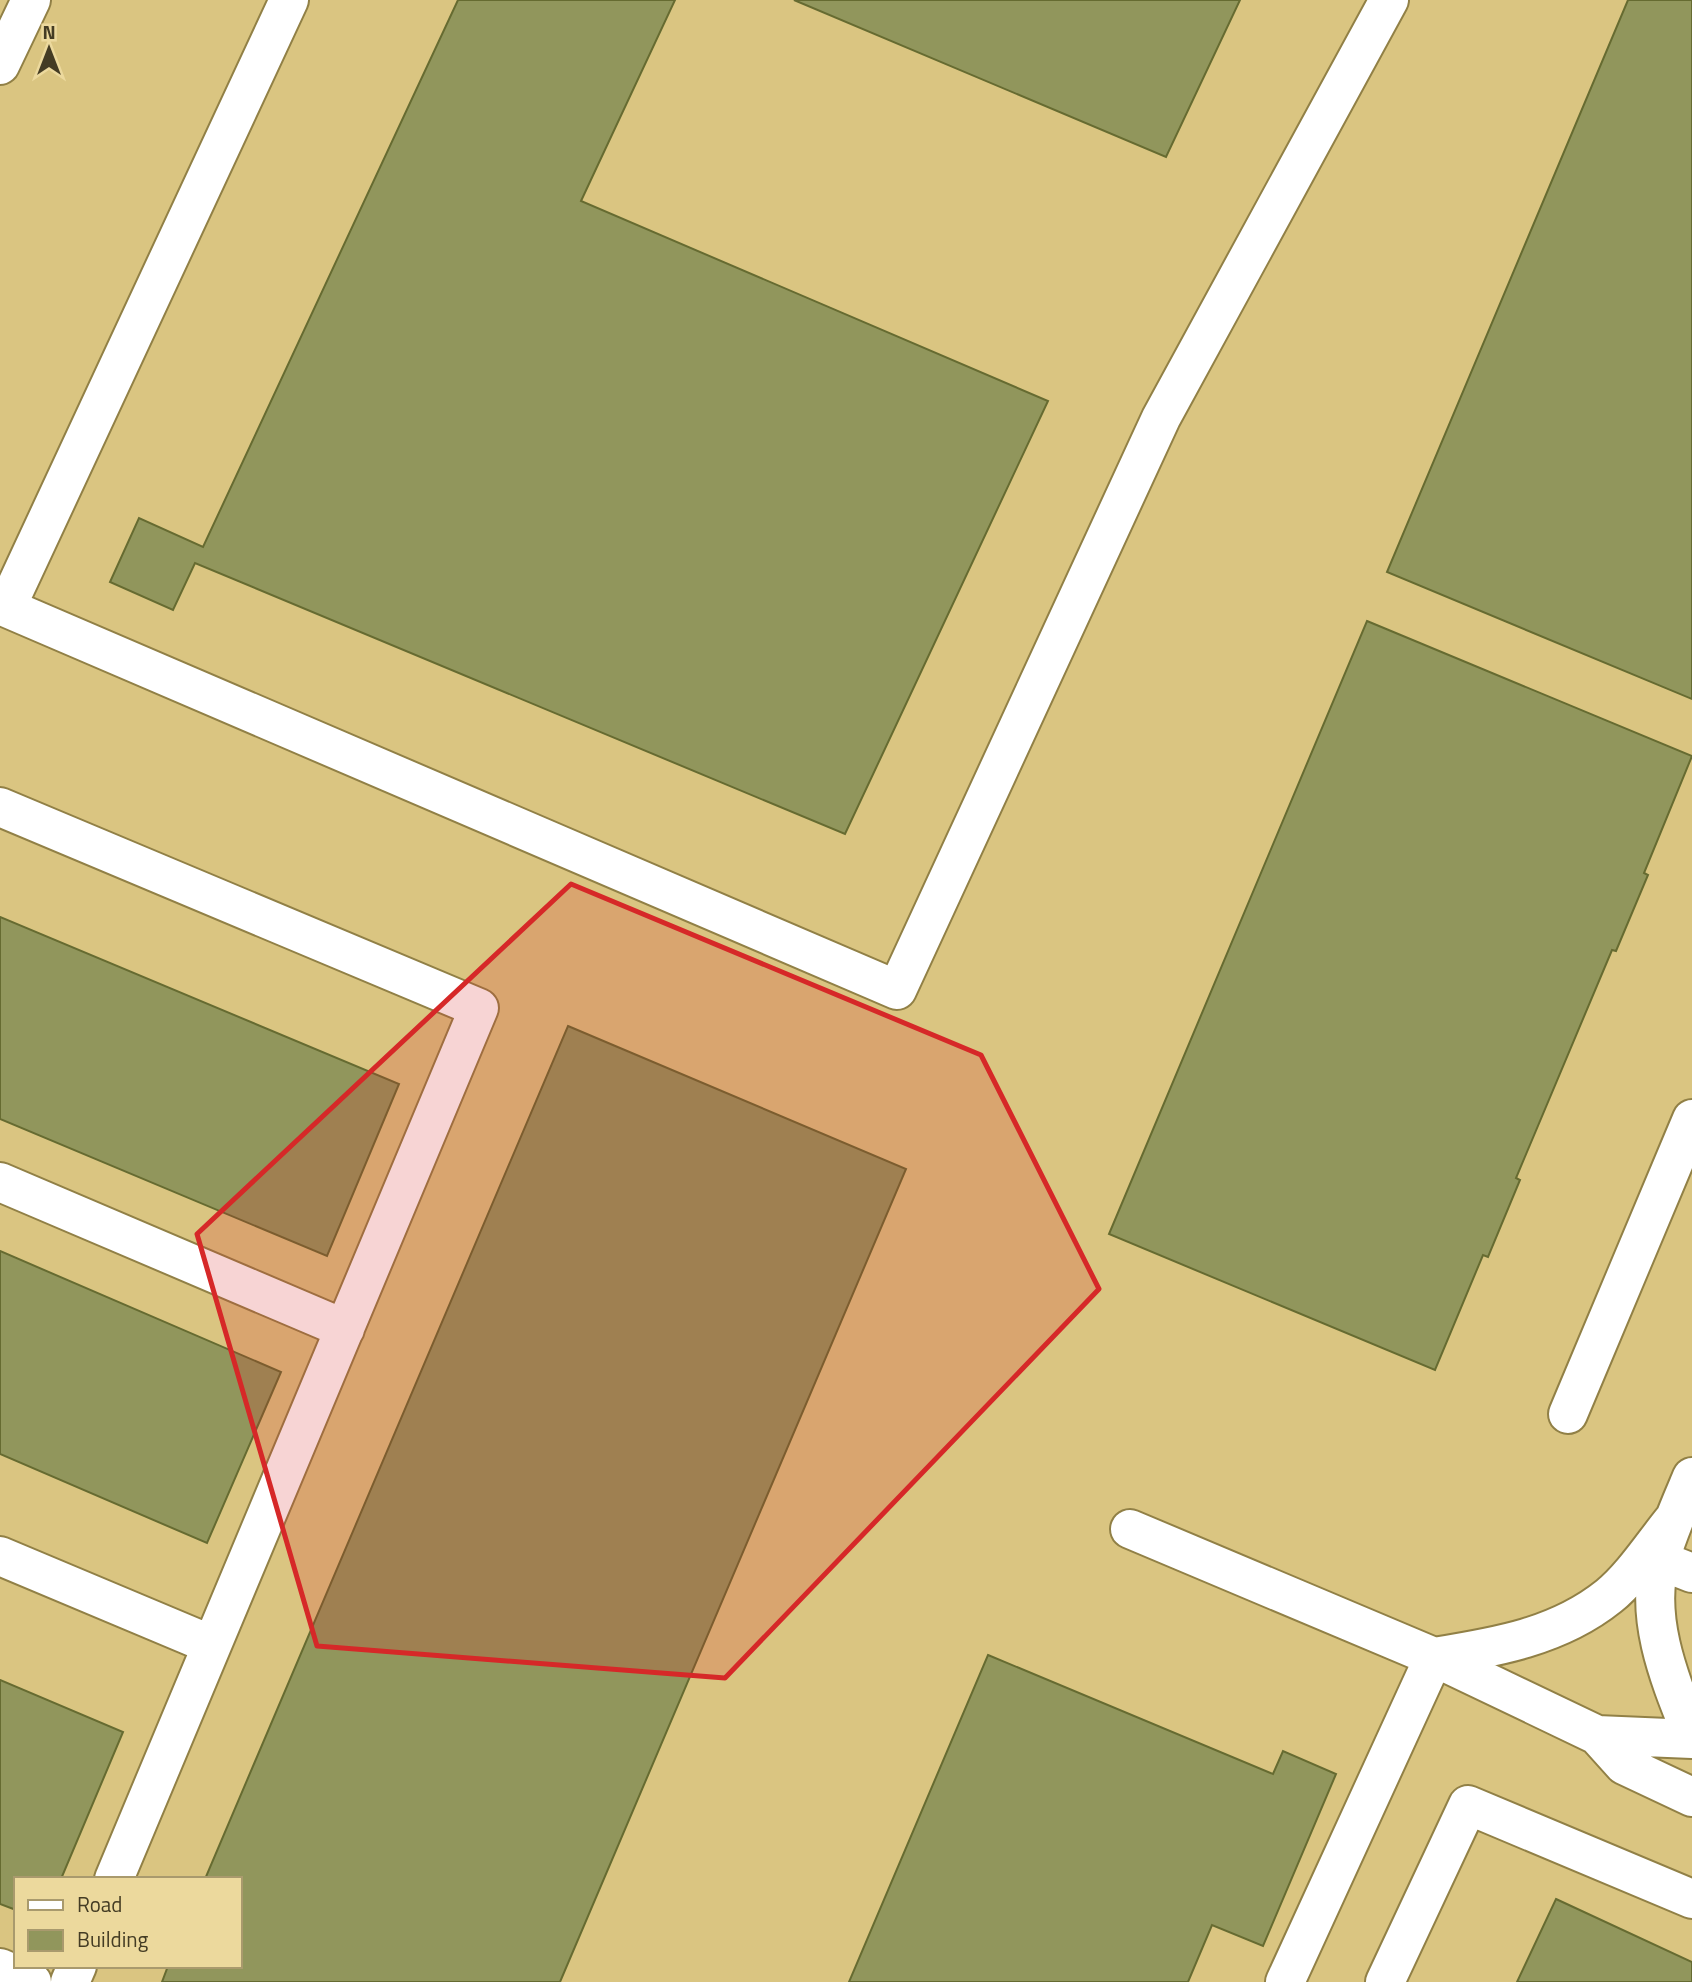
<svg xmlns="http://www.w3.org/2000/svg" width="1692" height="1982" viewBox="0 0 1692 1982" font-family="'Titillium Web',sans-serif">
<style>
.built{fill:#dac581;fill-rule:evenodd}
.building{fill:#91965c;stroke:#666b31;stroke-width:2}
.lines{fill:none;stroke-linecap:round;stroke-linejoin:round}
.minor-casing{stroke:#918046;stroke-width:42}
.minor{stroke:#fff;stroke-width:38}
.marked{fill:#d62828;fill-opacity:0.2;stroke:#d62828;stroke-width:5;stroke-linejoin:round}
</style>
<rect width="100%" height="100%" fill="#decc90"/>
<path class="built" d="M 0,0 L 1692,0 L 1692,1982 L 0,1982 ZM 16,1879 L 240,1879 L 240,1966 L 16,1966 Z"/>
<path class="building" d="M 458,0 L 675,0 L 581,201 L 1048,401 L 845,834 L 195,563 L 173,610 L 110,582 L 139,518 L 203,547 Z
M 794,0 L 1240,0 L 1166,157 Z
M 1628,0 L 1692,0 L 1692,699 L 1387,572 Z
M 1367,621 L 1692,756 L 1644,873 L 1648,875 L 1616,951 L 1612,950 L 1516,1178 L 1520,1180 L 1488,1257 L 1483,1255 L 1435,1370 L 1109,1234 Z
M 0,917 L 399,1084 L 327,1256 L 0,1119 Z
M 568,1026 L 906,1169 L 560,1982 L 162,1982 L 168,1966 L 240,1966 L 240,1879 L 205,1879 Z
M 0,1251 L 281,1372 L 207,1543 L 0,1454 Z
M 988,1655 L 1273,1774 L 1283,1751 L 1336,1774 L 1263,1946 L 1212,1925 L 1188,1982 L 849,1982 Z
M 0,1680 L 123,1732 L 61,1879 L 16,1879 L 16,1910 L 0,1904 Z
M 1556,1899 L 1692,1962 L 1692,1982 L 1517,1982 Z"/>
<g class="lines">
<g class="minor-casing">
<path id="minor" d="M 0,65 L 31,0
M 0,605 L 897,990 L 1161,418 L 1389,0
M 7,606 L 289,0
M 0,807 L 479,1008 L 114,1879
M 0,1182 L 345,1329
M 1568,1414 L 1692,1119
M 1692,1477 C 1681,1503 1669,1530 1661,1557 C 1643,1617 1670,1680 1692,1735
M 1130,1529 L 1434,1657 L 1597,1735 L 1692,1739
M 0,1556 L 212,1645
M 1659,1560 L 1692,1573
M 1434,1657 C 1496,1647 1558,1637 1609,1596 C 1632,1578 1655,1542 1675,1518
M 1597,1735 L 1624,1765 L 1692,1797
M 0,1968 L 32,1982
M 70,1982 L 77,1966
M 1285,1982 L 1434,1657
M 1385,1982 L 1468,1805 L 1692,1899"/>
</g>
<use href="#minor" class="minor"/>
</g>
<path class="marked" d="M 571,884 L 981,1055 L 1099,1289 L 725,1678 L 317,1646 L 197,1234 Z"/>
<rect x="14" y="1877" width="228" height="91" fill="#ecd99d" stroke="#a99a6d" stroke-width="2"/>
<rect x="28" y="1900" width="35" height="10" fill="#ffffff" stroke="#a99a6d" stroke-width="2"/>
<text x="77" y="1912" font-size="21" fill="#443c24">Road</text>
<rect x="28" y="1930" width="35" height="21" fill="#91965c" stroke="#a99a6d" stroke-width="2"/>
<text x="77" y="1947" font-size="21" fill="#443c24">Building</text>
<g transform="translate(49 49)" stroke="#ecd99d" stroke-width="5" paint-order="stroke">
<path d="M0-5L12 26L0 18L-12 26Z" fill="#443c24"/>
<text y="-10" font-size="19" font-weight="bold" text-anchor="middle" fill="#443c24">N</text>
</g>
</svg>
